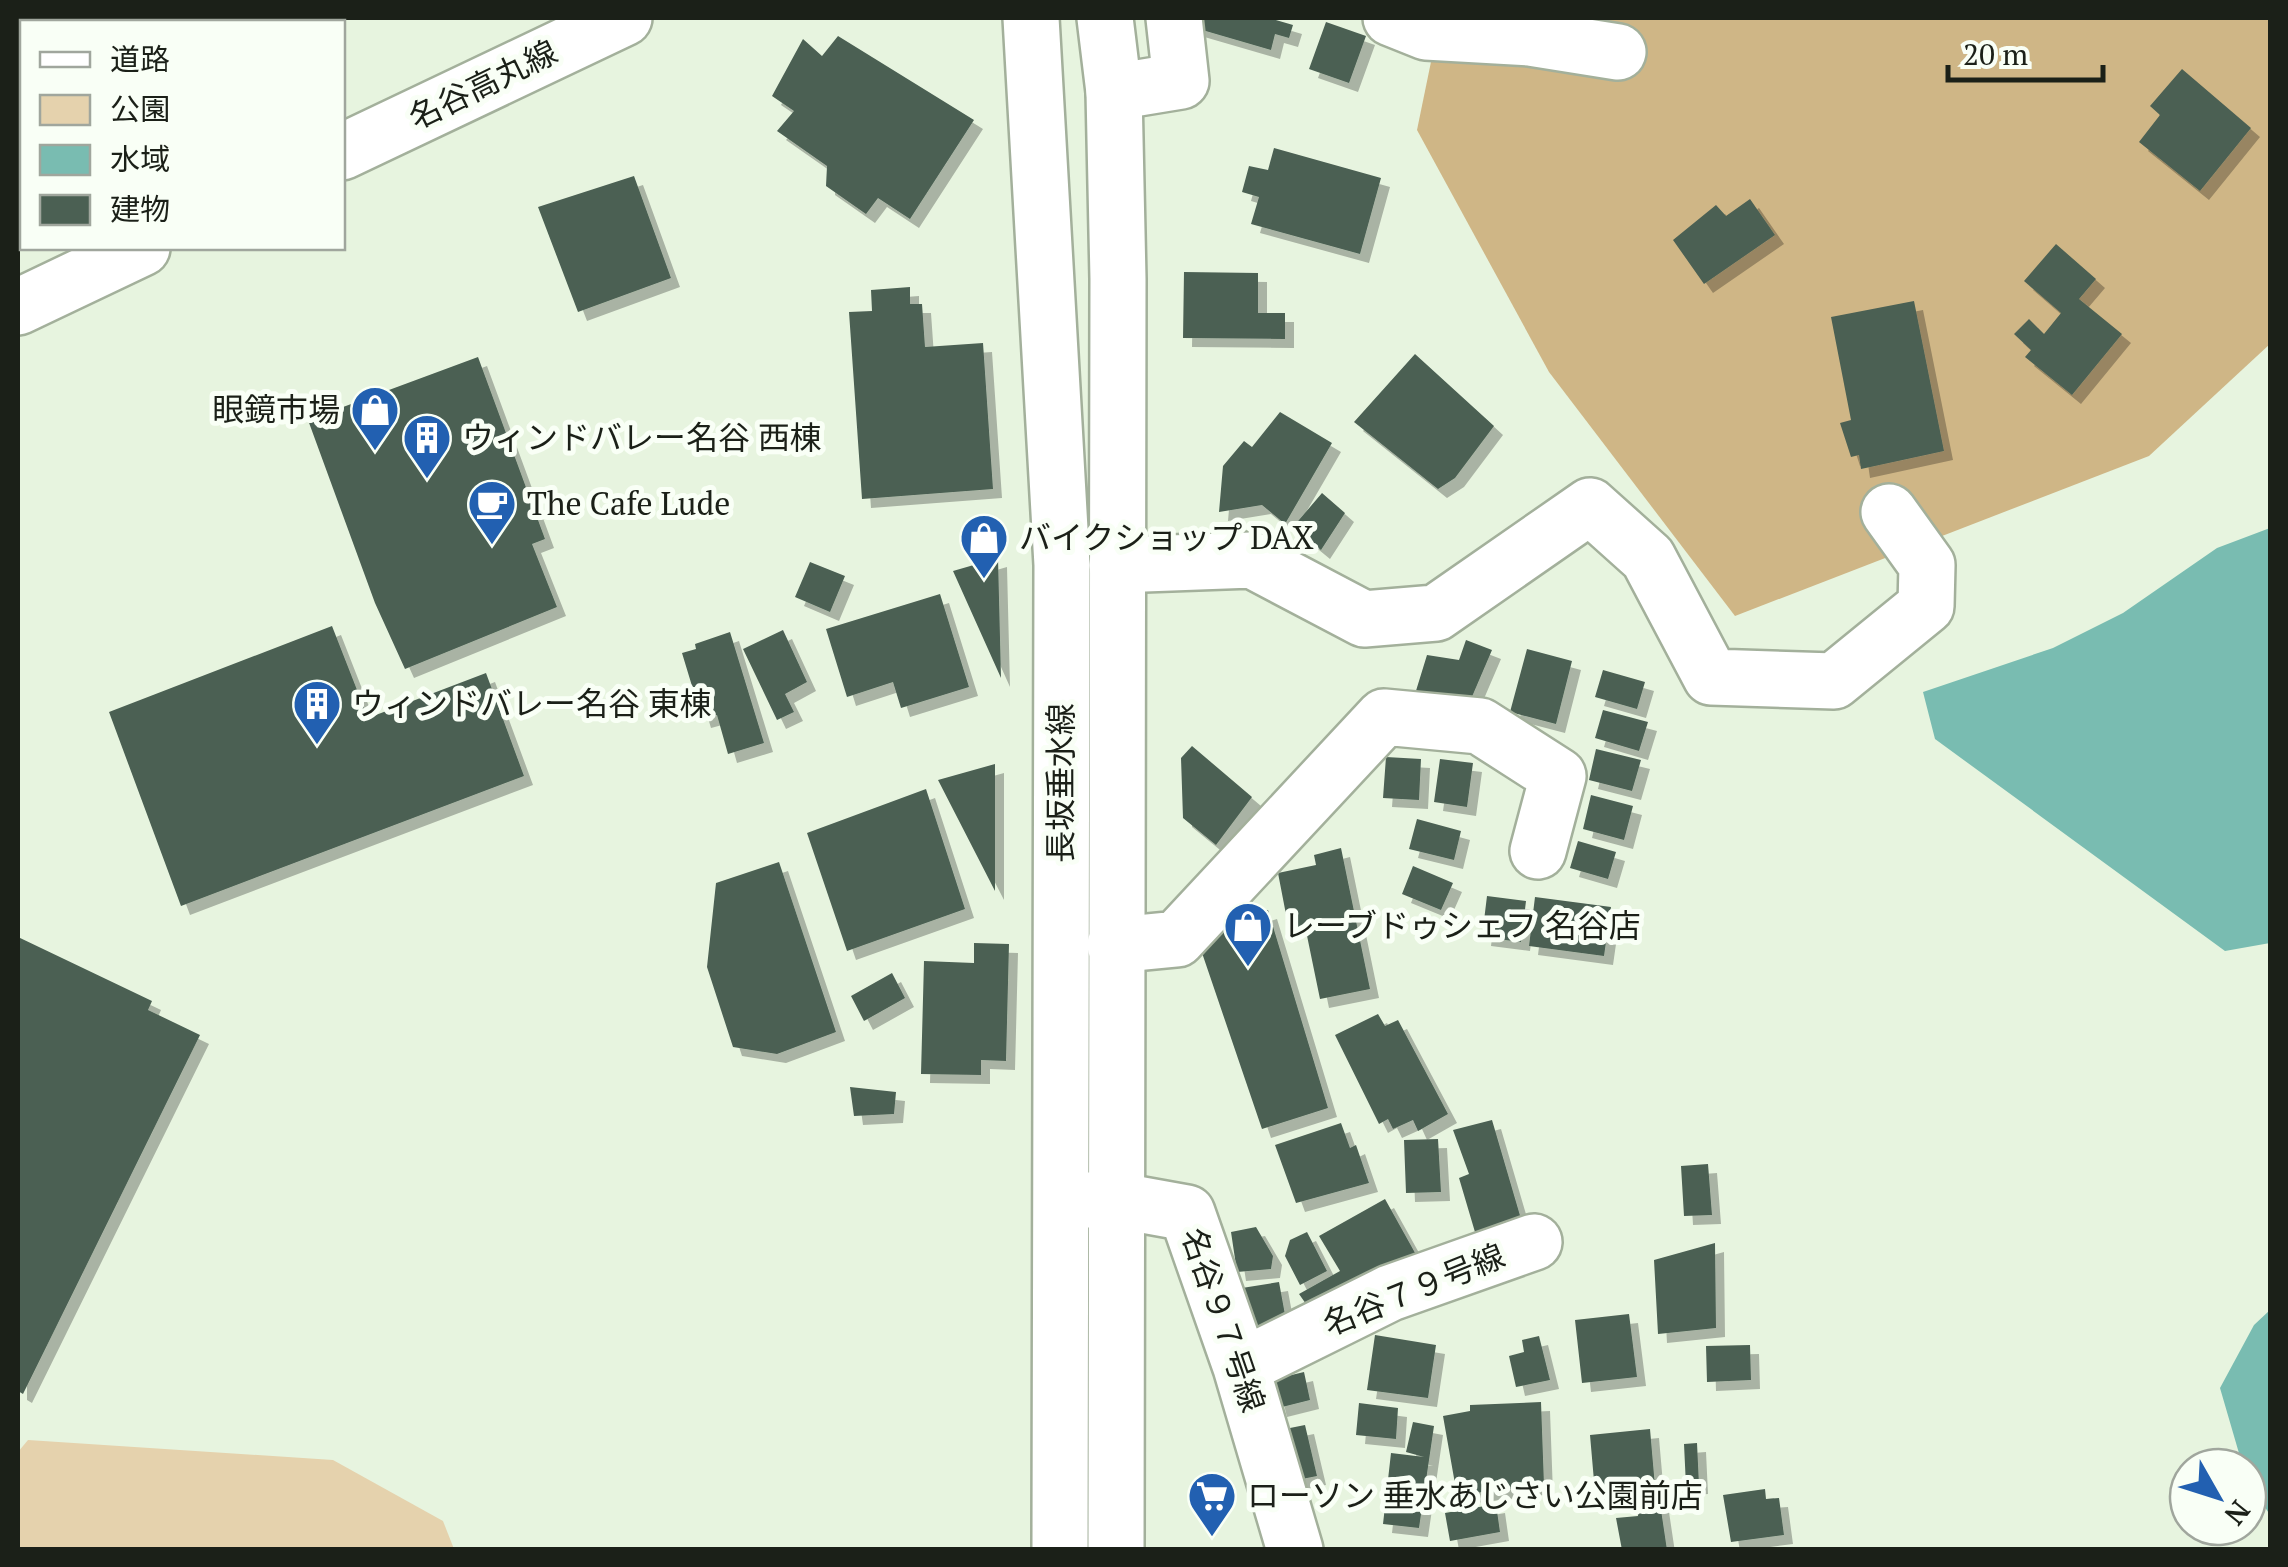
<svg xmlns="http://www.w3.org/2000/svg" width="2288" height="1567" viewBox="0 0 2288 1567" font-family="'PT Serif','Noto Sans JP',serif">
<style>
.green{fill:#e5d2ad}
.forest{fill:#cfb686}
.water{fill:#79bcb1}
.building{fill:#4b6053;filter:url(#shadow)}
.lines{fill:none;stroke-linecap:round;stroke-linejoin:round}
.minor-casing{stroke:#a3b09b;stroke-width:60}
.major-casing{stroke:#a3b09b;stroke-width:60}
.minor{stroke:#fff;stroke-width:55}
.major{stroke:#fff;stroke-width:55}
.labels{text-anchor:middle;stroke-width:10;stroke-linejoin:round;paint-order:stroke}
.street-label{font-size:32px;fill:#1b2018;stroke:#f9fff6}
.poi-label{font-size:32px;fill:#1b2018;stroke:#f9fff6;text-anchor:start}
</style>
<defs>
<filter id="shadow"><feDropShadow dx="9" dy="9" stdDeviation="0" flood-color="#0004"/></filter>
</defs>
<rect width="100%" height="100%" fill="#e7f4df"/>
<path class="green" d="M 28,1440 L 333,1460 L 443,1521 L 454,1549 L 18,1549 L 18,1452 Z"/>
<path class="forest" d="M 1440,18 L 2270,18 L 2270,344 L 2149,456 L 1735,616 L 1549,372 L 1417,130 Z"/>
<path class="water" d="M 2270,528 L 2270,943 L 2225,951 L 1935,739 L 1923,692 L 2053,648 L 2123,613 L 2217,548 Z
M 2270,1310 L 2270,1515 L 2248,1481 L 2248,1467 L 2243,1467 L 2220,1388 L 2254,1325 Z"/>
<path class="building" d="M 1195,18 L 1269,18 L 1293,25 L 1289,38 L 1275,34 L 1271,50 L 1192,27 Z
M 1326,22 L 1366,36 L 1349,83 L 1309,69 Z
M 838,36 L 974,120 L 910,219 L 878,198 L 866,214 L 826,186 L 827,166 L 777,131 L 794,111 L 772,96 L 803,39 L 822,56 Z
M 2182,69 L 2251,128 L 2200,191 L 2139,142 L 2160,115 L 2150,106 Z
M 1274,148 L 1381,178 L 1360,254 L 1251,224 L 1259,197 L 1242,192 L 1249,166 L 1268,170 Z
M 634,176 L 671,278 L 578,312 L 538,207 Z
M 1750,199 L 1775,235 L 1704,284 L 1673,240 L 1716,205 L 1726,216 Z
M 2056,244 L 2096,279 L 2079,299 L 2122,334 L 2072,395 L 2025,357 L 2031,350 L 2014,334 L 2029,319 L 2044,334 L 2061,313 L 2024,281 Z
M 1184,272 L 1258,273 L 1258,313 L 1285,313 L 1285,339 L 1183,338 Z
M 910,287 L 910,304 L 922,304 L 925,347 L 983,343 L 993,489 L 862,499 L 849,312 L 872,311 L 871,290 Z
M 1914,301 L 1944,451 L 1861,469 L 1859,455 L 1851,457 L 1840,423 L 1851,420 L 1831,317 Z
M 1415,354 L 1494,426 L 1455,478 L 1438,489 L 1354,422 Z
M 478,357 L 545,539 L 532,544 L 557,607 L 405,669 L 375,603 L 308,420 Z
M 1280,412 L 1332,443 L 1285,524 L 1262,505 L 1219,512 L 1223,466 L 1244,441 L 1252,447 Z
M 1322,493 L 1345,513 L 1321,550 L 1293,527 Z
M 998,558 L 1001,678 L 953,571 Z
M 810,562 L 845,576 L 830,612 L 795,597 Z
M 940,594 L 969,687 L 901,708 L 893,682 L 847,697 L 826,629 Z
M 332,626 L 368,718 L 486,673 L 524,776 L 181,906 L 109,712 Z
M 783,630 L 807,682 L 785,694 L 794,712 L 777,720 L 743,649 Z
M 730,632 L 764,743 L 728,754 L 717,715 L 702,719 L 682,653 L 696,649 L 695,644 Z
M 1466,640 L 1492,650 L 1465,713 L 1415,694 L 1427,655 L 1459,660 Z
M 1527,649 L 1572,661 L 1556,724 L 1510,712 Z
M 1603,670 L 1645,682 L 1637,709 L 1595,697 Z
M 1603,710 L 1648,722 L 1639,751 L 1595,738 Z
M 1192,746 L 1252,797 L 1216,845 L 1183,818 L 1181,758 Z
M 1596,749 L 1641,760 L 1632,791 L 1589,780 Z
M 1386,757 L 1421,759 L 1419,800 L 1383,798 Z
M 1440,759 L 1473,763 L 1467,807 L 1434,802 Z
M 995,764 L 995,891 L 938,780 Z
M 926,789 L 965,909 L 847,951 L 807,833 Z
M 1591,795 L 1633,806 L 1624,840 L 1583,829 Z
M 1417,819 L 1461,831 L 1454,860 L 1409,849 Z
M 1578,841 L 1616,852 L 1608,879 L 1570,868 Z
M 1341,848 L 1370,989 L 1320,999 L 1305,926 L 1289,930 L 1278,873 L 1316,865 L 1314,855 Z
M 779,862 L 836,1032 L 777,1054 L 733,1047 L 707,967 L 716,883 Z
M 1413,866 L 1453,883 L 1441,910 L 1402,894 Z
M 1487,896 L 1526,901 L 1521,942 L 1482,937 Z
M 1535,897 L 1611,907 L 1604,956 L 1529,946 Z
M 1268,910 L 1328,1108 L 1262,1129 L 1200,947 L 1215,926 Z
M 18,937 L 152,1001 L 148,1010 L 200,1035 L 23,1394 L 18,1391 Z
M 974,943 L 1009,944 L 1006,1061 L 981,1060 L 981,1075 L 921,1074 L 924,961 L 974,963 Z
M 892,973 L 905,998 L 864,1021 L 851,996 Z
M 1378,1014 L 1385,1026 L 1398,1020 L 1448,1114 L 1418,1131 L 1413,1120 L 1393,1129 L 1388,1119 L 1379,1124 L 1335,1035 Z
M 850,1087 L 896,1092 L 894,1114 L 854,1116 Z
M 1492,1120 L 1526,1236 L 1480,1249 L 1459,1178 L 1469,1174 L 1453,1130 Z
M 1341,1123 L 1350,1148 L 1356,1145 L 1369,1183 L 1296,1203 L 1275,1145 Z
M 1438,1139 L 1441,1192 L 1406,1193 L 1404,1140 Z
M 1708,1164 L 1712,1215 L 1684,1216 L 1681,1166 Z
M 1385,1199 L 1419,1260 L 1318,1321 L 1299,1294 L 1340,1271 L 1319,1236 Z
M 1256,1227 L 1273,1256 L 1271,1269 L 1237,1272 L 1231,1232 Z
M 1307,1232 L 1327,1271 L 1300,1285 L 1285,1256 L 1290,1240 Z
M 1715,1243 L 1716,1328 L 1658,1334 L 1654,1260 Z
M 1279,1282 L 1288,1331 L 1251,1336 L 1242,1288 Z
M 1629,1314 L 1637,1377 L 1582,1383 L 1575,1320 Z
M 1375,1335 L 1436,1345 L 1428,1398 L 1367,1390 Z
M 1539,1336 L 1550,1380 L 1516,1387 L 1509,1356 L 1524,1352 L 1522,1340 Z
M 1750,1345 L 1751,1380 L 1707,1382 L 1706,1346 Z
M 1304,1372 L 1310,1400 L 1278,1408 L 1271,1380 Z
M 1541,1402 L 1544,1485 L 1457,1495 L 1443,1416 L 1470,1411 L 1470,1405 Z
M 1359,1403 L 1398,1408 L 1396,1439 L 1356,1435 Z
M 1413,1422 L 1434,1426 L 1419,1528 L 1383,1524 L 1391,1453 L 1424,1457 L 1406,1452 Z
M 1305,1425 L 1317,1476 L 1297,1480 L 1285,1429 Z
M 1650,1429 L 1656,1498 L 1596,1504 L 1590,1435 Z
M 1697,1443 L 1699,1485 L 1686,1486 L 1684,1444 Z
M 1765,1489 L 1766,1499 L 1779,1498 L 1784,1535 L 1731,1542 L 1723,1495 Z
M 1660,1503 L 1667,1550 L 1622,1550 L 1616,1518 L 1638,1516 L 1637,1506 Z
M 1496,1504 L 1500,1532 L 1450,1541 L 1445,1513 Z"/>
<g class="lines">
<g class="minor-casing">
<path id="minor" d="M 1391,18 L 1426,32 L 1530,38 L 1618,52
M 1114,92 L 1181,81 L 1174,18
M 342,152 L 624,18
M 18,307 L 142,248
M 1117,565 L 1252,560 L 1364,619 L 1436,613 L 1590,506 L 1648,558 L 1711,677 L 1834,681 L 1926,606 L 1927,565 L 1889,512
M 1115,945 L 1177,939 L 1384,717 L 1480,726 L 1558,776 L 1538,851
M 1068,1200 L 1115,1200 L 1187,1213 L 1241,1367 L 1295,1550
M 1241,1367 L 1390,1293 L 1534,1242"/>
</g>
<g class="major-casing">
<path id="major" d="M 1031,18 L 1062,565 L 1060,1550
M 1105,18 L 1114,92 L 1118,279 L 1116,1550"/>
</g>
<use href="#minor" class="minor"/>
<use href="#major" class="major"/>
</g>
<defs>
<g id="shop-pin" transform="scale(2.5)"><path d="M0 17L-7.5 6A9.5 9.5 0 1 1 7.5 6Z" fill="#2260b1" stroke="#f9fff6"/><path d="M-5-2.5h2.3a2.7 3.5 0 0 1 5.4 0H5L5.5 6h-11ZM-1.5-2.5h3a1.5 2.3 0 0 0-3 0Z" fill="#fff"/></g>
<g id="building-pin" transform="scale(2.5)"><path d="M0 17L-7.5 6A9.5 9.5 0 1 1 7.5 6Z" fill="#2260b1" stroke="#f9fff6"/><path d="M-4-6H4V6H1V3H-1V6H-4ZM-2.5-4.3h1.7v1.8h-1.7ZM.8-4.3h1.7v1.8H.8ZM-2.5-1h1.7V.8h-1.7ZM.8-1h1.7V.8H.8Z" fill="#fff"/></g>
<g id="cafe-pin" transform="scale(2.5)"><path d="M0 17L-7.5 6A9.5 9.5 0 1 1 7.5 6Z" fill="#2260b1" stroke="#f9fff6"/><path d="M-5.5-4.5H6V0H3Q3 3.5 0 3.5H-2.5Q-5.5 3.5-5.5 0ZM3-3.2v2h1.7v-2ZM-6 4.5H4V6H-6Z" fill="#fff"/></g>
<g id="supermarket-pin" transform="scale(2.5)"><path d="M0 17L-7.5 6A9.5 9.5 0 1 1 7.5 6Z" fill="#2260b1" stroke="#f9fff6"/><path d="M-6-5.5h2.5l.6 2H6L4.5 2H-2.5L-4.4-4H-6ZM-1.5 3.2a1.3 1.3 0 1 0 .1 0ZM3 3.2a1.3 1.3 0 1 0 .1 0Z" fill="#fff"/></g>
</defs>
<g fill-rule="evenodd">
<use href="#shop-pin" x="375" y="410"/>
<use href="#building-pin" x="427" y="438"/>
<use href="#cafe-pin" x="492" y="504"/>
<use href="#shop-pin" x="984" y="538"/>
<use href="#building-pin" x="317" y="704"/>
<use href="#shop-pin" x="1248" y="926"/>
<use href="#supermarket-pin" x="1212" y="1496"/>
</g>
<g class="labels">
<g class="street-label">
<text transform="translate(483 85) rotate(-26)" y="11">名谷高丸線</text>
<text transform="translate(1061 783) rotate(-90)" y="11">長坂垂水線</text>
<text transform="translate(1414 1290) rotate(-22)" y="11">名谷７９号線</text>
<text transform="translate(1223 1320) rotate(71)" y="11">名谷９７号線</text>
</g>
<g class="poi-label">
<text x="340" y="421" text-anchor="end">眼鏡市場</text>
<text x="462" y="449">ウィンドバレー名谷 西棟</text>
<text x="527" y="515">The Cafe Lude</text>
<text x="1019" y="549">バイクショップ DAX</text>
<text x="352" y="715">ウィンドバレー名谷 東棟</text>
<text x="1283" y="937">レーブドゥシェフ 名谷店</text>
<text x="1247" y="1507">ローソン 垂水あじさい公園前店</text>
</g>
</g>
<rect width="2288" height="1567" fill="none" stroke="#1b2018" stroke-width="40"/>
<rect x="20" y="20" width="325" height="230" fill="#f9fff6" stroke="#a0a69d" stroke-width="2.5"/>
<rect x="40" y="52" width="50" height="15" fill="#ffffff" stroke="#a0a69d" stroke-width="2.5"/>
<text x="110" y="70" font-size="30" fill="#1b2018">道路</text>
<rect x="40" y="95" width="50" height="30" fill="#e5d2ad" stroke="#a0a69d" stroke-width="2.5"/>
<text x="110" y="120" font-size="30" fill="#1b2018">公園</text>
<rect x="40" y="145" width="50" height="30" fill="#79bcb1" stroke="#a0a69d" stroke-width="2.5"/>
<text x="110" y="170" font-size="30" fill="#1b2018">水域</text>
<rect x="40" y="195" width="50" height="30" fill="#4b6053" stroke="#a0a69d" stroke-width="2.5"/>
<text x="110" y="220" font-size="30" fill="#1b2018">建物</text>
<g transform="translate(2218 1497) rotate(129)"><circle r="48" fill="#f9fff6" stroke="#a0a69d" stroke-width="2.5"/>
<path d="M0-8L18 38L0 25L-18 38Z" fill="#2260b1"/>
<text y="-15" font-size="28" font-weight="bold" text-anchor="middle" fill="#1b2018">N</text>
</g>
<path d="M1948 65v15h155v-15" fill="none" stroke="#1b2018" stroke-width="5"/>
<text x="1963" y="65" font-size="30" fill="#1b2018" stroke="#f9fff6" stroke-width="8" paint-order="stroke">20 m</text>
</svg>
